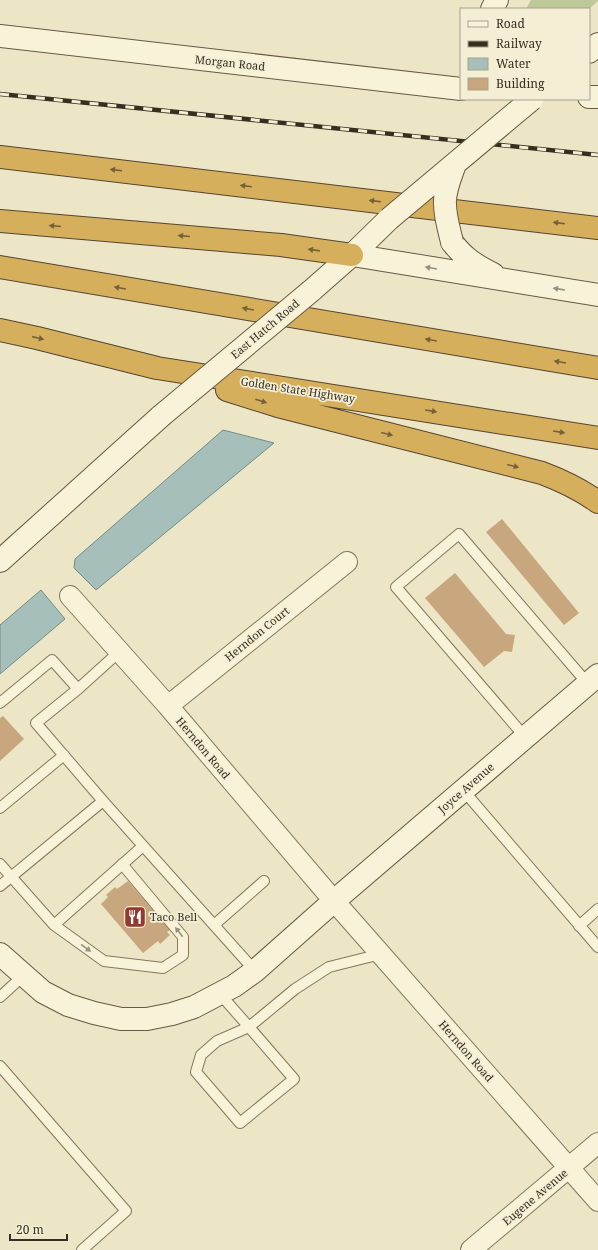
<svg xmlns="http://www.w3.org/2000/svg" width="598" height="1250" viewBox="0 0 598 1250" font-family="'Noto Serif',serif">
<style>
.green{fill:#bec99a}
.water{fill:#a7bfbb;stroke:#6e8d89}
.building{fill:#c8a67e}
.lines{fill:none;stroke-linecap:round;stroke-linejoin:round}
.lane-casing{stroke:#86785c;stroke-width:12}
.street-casing{stroke:#86785c;stroke-width:22}
.secondary-casing{stroke:#685940;stroke-width:24}
.highway-casing{stroke:#544530;stroke-width:24}
.lane{stroke:#f7f2d8;stroke-width:10}
.street{stroke:#f7f2d8;stroke-width:20}
.secondary{stroke:#f7f2d8;stroke-width:22}
.highway{stroke:#d6af5c;stroke-width:22}
.rail-casing{stroke:#372e1f;stroke-width:4.5}
.rail{stroke:#f4eed5;stroke-width:3;stroke-dasharray:9;stroke-linecap:butt}
.secondary-bridge-casing{stroke:#685940;stroke-width:24;stroke-linecap:butt}
.secondary-bridge{stroke:#f7f2d8;stroke-width:22}
.oneway{fill:#776237}
.oneway2{fill:#97907c}
.labels{text-anchor:middle;stroke-width:3.5;stroke-linejoin:round;paint-order:stroke}
.street-label{font-size:11px;fill:#372e1f;stroke:#f4eed5}
.poi-label{font-size:11px;fill:#372e1f;stroke:#f4eed5;text-anchor:start}
</style>
<rect width="100%" height="100%" fill="#ece5c6"/>
<path class="green" d="M 531,0 L 598,0 L 598,1 L 589,9 L 526,9 Z"/>
<path class="water" d="M 223,430 L 274,443 L 96,590 L 74,568 L 75,559 Z
M 41,590 L 65,619 L 0,674 L 0,625 Z"/>
<path class="building" d="M 502,519 L 579,613 L 564,625 L 486,532 Z
M 455,573 L 506,634 L 515,635 L 512,652 L 504,651 L 484,667 L 425,598 Z
M 3,716 L 24,739 L 0,761 L 0,718 Z
M 128,881 L 170,930 L 167,932 L 170,935 L 160,944 L 158,941 L 143,953 L 101,904 L 108,897 L 106,895 L 115,887 L 117,889 Z"/>
<g class="lines">
<g class="lane-casing">
<path id="lane" d="M 78,689 L 119,652
M 0,703 L 52,660 L 78,689 L 36,723 L 103,801
M 525,737 L 396,587 L 459,534 L 588,684
M 463,790 L 598,947
M 0,808 L 64,755
M 0,864 L 54,925 L 104,961 L 163,968 L 183,955 L 183,937 L 122,864
M 0,886 L 103,801 L 255,971
M 54,925 L 143,846
M 214,925 L 264,881
M 579,926 L 598,909
M 220,994 L 249,1027 L 295,989 L 329,967 L 381,954
M 0,997 L 24,975
M 249,1027 L 294,1079 L 240,1123 L 196,1072 L 201,1055 L 217,1041 Z
M 0,1066 L 126,1211 L 82,1250"/>
</g>
<g class="street-casing">
<path id="street" d="M 70,596 L 168,706 L 334,901 L 598,1201
M 168,706 L 347,562
M 471,1250 L 598,1143"/>
</g>
<g class="secondary-casing">
<path id="secondary" d="M 492,9 L 497,0
M 0,36 L 461,89
M 589,52 L 598,44
M 589,97 L 598,97
M 452,242 C 464,258 475,265 493,274
M 352,255 L 598,295
M 311,291 L 352,255 L 389,219
M 0,561 L 161,416
M 0,954 L 43,992 L 68,1005 L 94,1013 L 121,1019 L 147,1019 L 172,1014 L 194,1007 L 234,986 L 255,971 L 334,901 L 598,675"/>
</g>
<g class="highway-casing">
<path id="highway" d="M 0,157 L 598,228
M 0,221 L 281,245 L 352,255
M 0,267 L 598,368
M 0,330 L 37,338 L 157,368 L 598,438
M 227,390 L 278,406 L 542,473 C 563,481 580,489 598,502"/>
</g>
<use href="#lane" class="lane"/>
<use href="#street" class="street"/>
<use href="#secondary" class="secondary"/>
<use href="#highway" class="highway"/>
<g class="rail-casing">
<path id="rail" d="M 0,94 L 598,155"/>
</g>
<use href="#rail" class="rail"/>
<g class="secondary-bridge-casing">
<path id="secondary-bridge" d="M 389,219 L 532,99
M 452,242 C 449,229 445,217 445,204 C 444,191 451,176 455,164
M 161,416 L 311,291"/>
</g>
<use href="#secondary-bridge" class="secondary-bridge"/>
</g>
<defs><path id="oneway-solid" d="M-6-.8H1V-3.2L6.5 0L1 3.2V.8H-6Z"/></defs>
<g class="oneway">
<use href="#oneway-solid" transform="translate(116 170) rotate(-173)"/>
<use href="#oneway-solid" transform="translate(246 186) rotate(-173)"/>
<use href="#oneway-solid" transform="translate(375 201) rotate(-173)"/>
<use href="#oneway-solid" transform="translate(559 223) rotate(-173)"/>
<use href="#oneway-solid" transform="translate(55 226) rotate(-175)"/>
<use href="#oneway-solid" transform="translate(184 236) rotate(-175)"/>
<use href="#oneway-solid" transform="translate(314 250) rotate(-172)"/>
<use href="#oneway-solid" transform="translate(120 288) rotate(-170)"/>
<use href="#oneway-solid" transform="translate(248 309) rotate(-170)"/>
<use href="#oneway-solid" transform="translate(38 338) rotate(13)"/>
<use href="#oneway-solid" transform="translate(431 340) rotate(-170)"/>
<use href="#oneway-solid" transform="translate(560 362) rotate(-170)"/>
<use href="#oneway-solid" transform="translate(261 401) rotate(18)"/>
<use href="#oneway-solid" transform="translate(431 411) rotate(9)"/>
<use href="#oneway-solid" transform="translate(559 432) rotate(9)"/>
<use href="#oneway-solid" transform="translate(387 434) rotate(14)"/>
<use href="#oneway-solid" transform="translate(513 466) rotate(14)"/>
</g>
<g class="oneway2">
<use href="#oneway-solid" transform="translate(431 268) rotate(-170)"/>
<use href="#oneway-solid" transform="translate(559 289) rotate(-171)"/>
<use href="#oneway-solid" transform="translate(179 932) rotate(-128)"/>
<use href="#oneway-solid" transform="translate(86 948) rotate(36)"/>
</g>
<defs>
<g id="restaurant-square" transform="scale(1.15)"><rect x="-9" y="-9" width="18" height="18" rx="4" fill="#913b30" stroke="#f4eed5"/><path d="M-5-6h1v4h1v-4h1v4h1v-4h1v5L-1.5 .5V6h-2V.5L-5-1ZM5-6V6H3V1.5H1.5Q1.5-4 5-6Z" fill="#fff"/></g>
</defs>
<g fill-rule="evenodd">
<use href="#restaurant-square" x="135" y="917"/>
</g>
<g class="labels">
<g class="street-label">
<text transform="translate(230 63) rotate(6)" y="4">Morgan Road</text>
<text transform="translate(265 329) rotate(-40)" y="4">East Hatch Road</text>
<text transform="translate(298 390) rotate(9)" y="4">Golden State Highway</text>
<text transform="translate(257 634) rotate(-39)" y="4">Herndon Court</text>
<text transform="translate(203 748) rotate(50)" y="4">Herndon Road</text>
<text transform="translate(466 788) rotate(-41)" y="4">Joyce Avenue</text>
<text transform="translate(466 1051) rotate(49)" y="4">Herndon Road</text>
<text transform="translate(535 1197) rotate(-40)" y="4">Eugene Avenue</text>
</g>
<g class="poi-label">
<text x="150" y="921">Taco Bell</text>
</g>
</g>
<rect x="460" y="8" width="130" height="92" fill="#f4eed5" stroke="#a8a18c"/>
<rect x="468" y="21" width="20" height="6" fill="#f7f2d8" stroke="#a8a18c"/>
<text x="496" y="28" font-size="12" fill="#372e1f">Road</text>
<rect x="468" y="41" width="20" height="6" fill="#372e1f" stroke="#a8a18c"/>
<text x="496" y="48" font-size="12" fill="#372e1f">Railway</text>
<rect x="468" y="58" width="20" height="12" fill="#a7bfbb" stroke="#a8a18c"/>
<text x="496" y="68" font-size="12" fill="#372e1f">Water</text>
<rect x="468" y="78" width="20" height="12" fill="#c8a67e" stroke="#a8a18c"/>
<text x="496" y="88" font-size="12" fill="#372e1f">Building</text>
<path d="M10 1234v6h57v-6" fill="none" stroke="#372e1f" stroke-width="2"/>
<text x="16" y="1234" font-size="12" fill="#372e1f" stroke="#f4eed5" stroke-width="3" paint-order="stroke">20 m</text>
</svg>
